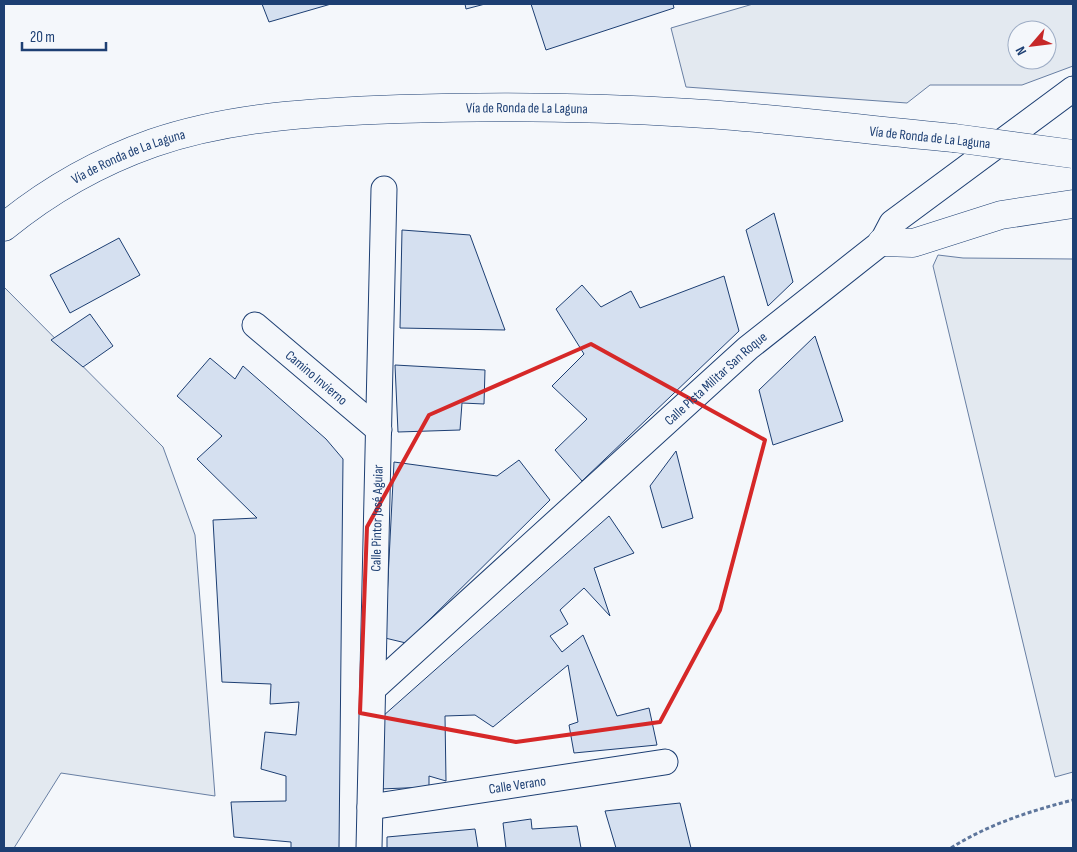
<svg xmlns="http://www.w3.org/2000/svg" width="1077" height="852" viewBox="0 0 1077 852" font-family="'Sofia Sans Condensed',sans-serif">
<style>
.green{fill:#e3e9f0;stroke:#687fa3;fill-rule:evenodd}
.building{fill:#d5e0f0;stroke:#1d3f73}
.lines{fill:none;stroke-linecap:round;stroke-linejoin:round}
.street-casing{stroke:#1d3f73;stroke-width:27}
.primary-casing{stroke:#1d3f73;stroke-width:29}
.path{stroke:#5e769c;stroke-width:3;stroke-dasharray:4 2.5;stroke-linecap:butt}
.street{stroke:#f4f7fb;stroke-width:25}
.primary{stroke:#f4f7fb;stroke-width:28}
.primary-bridge-casing{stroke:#1d3f73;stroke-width:29;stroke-linecap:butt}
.primary-bridge{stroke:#f4f7fb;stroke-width:28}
.marked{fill:none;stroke:#d62828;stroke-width:4;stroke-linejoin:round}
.labels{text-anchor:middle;stroke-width:4;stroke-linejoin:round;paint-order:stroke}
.street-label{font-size:14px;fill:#1d3f73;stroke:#f4f7fb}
</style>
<rect width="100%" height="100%" fill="#f4f7fb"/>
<path class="green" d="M 753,4 L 1073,4 L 1073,66 L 1022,85 L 930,85 L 907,103 L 686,87 L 671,28 ZM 1017,30 L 1047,30 L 1047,60 L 1017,60 Z
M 938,255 L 963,258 L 1073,259 L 1073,772 L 1055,777 L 933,266 Z
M 4,287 L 163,447 L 195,535 L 215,796 L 61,773 L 14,848 L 4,848 Z"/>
<path class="building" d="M 262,4 L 331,4 L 269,22 Z
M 465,4 L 485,4 L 466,9 Z
M 531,4 L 673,4 L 674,8 L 546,50 Z
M 774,213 L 793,282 L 768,306 L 746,230 Z
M 402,230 L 470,235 L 505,330 L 400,328 Z
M 119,238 L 140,275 L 70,313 L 50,275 Z
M 724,276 L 739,331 L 582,481 L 555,450 L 587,419 L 552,386 L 584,354 L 556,309 L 582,285 L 601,307 L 631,291 L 640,308 Z
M 90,314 L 113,346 L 83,367 L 51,340 Z
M 815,336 L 843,421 L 773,445 L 759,390 Z
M 210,358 L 235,379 L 243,366 L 326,439 L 343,459 L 339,848 L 291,848 L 291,842 L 234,837 L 231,802 L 286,801 L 286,776 L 261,769 L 265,732 L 296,735 L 299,702 L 270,704 L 271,684 L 222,682 L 213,520 L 257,518 L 197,459 L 222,436 L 177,396 Z
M 395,365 L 485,370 L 484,404 L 462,403 L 460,430 L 398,432 Z
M 676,451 L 693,518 L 662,528 L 650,486 Z
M 519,460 L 550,500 L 406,643 L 385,638 L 394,462 L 497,476 Z
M 609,516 L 634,553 L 594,568 L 610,616 L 584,588 L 560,610 L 568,624 L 550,636 L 562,652 L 583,635 L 617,716 L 649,708 L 657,745 L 574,753 L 569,725 L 578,722 L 568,665 L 493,727 L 475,715 L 445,716 L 446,781 L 429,776 L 429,787 L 380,789 L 383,716 Z
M 680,803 L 691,848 L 616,848 L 605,811 Z
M 531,819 L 532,829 L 577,826 L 581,848 L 506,848 L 503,823 Z
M 475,829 L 478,848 L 387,848 L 387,837 Z"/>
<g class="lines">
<g class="street-casing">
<g id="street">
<path id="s1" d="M 255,325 L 379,430"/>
<path id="s2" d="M 374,688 L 748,348 L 882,242 L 892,223 L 1073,89"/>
<path id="s3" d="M 370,807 L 665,762"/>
<path id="s4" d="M 369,848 L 384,189"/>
</g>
</g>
<g class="primary-casing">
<g id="primary">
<path id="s5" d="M 4,227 C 48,191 99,162 153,143 C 232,116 317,112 400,109 C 496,106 594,107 690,113 C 778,118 866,130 954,138"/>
<path d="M 882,242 L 913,243 L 1001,215 L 1073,204"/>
</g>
</g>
<path class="path" d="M 951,848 C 989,824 1030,811 1073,800"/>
<use href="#street" class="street"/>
<use href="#primary" class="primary"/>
<g class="primary-bridge-casing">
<path id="primary-bridge" d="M 954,138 L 1073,154"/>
</g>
<use href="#primary-bridge" class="primary-bridge"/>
</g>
<path class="marked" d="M 591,344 L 765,440 L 720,610 L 660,722 L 516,742 L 360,713 L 367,527 L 429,415 Z"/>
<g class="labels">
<g class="street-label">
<text dy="5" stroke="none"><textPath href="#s5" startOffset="549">Vía de Ronda de La Laguna</textPath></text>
<text transform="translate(930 137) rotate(6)" y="5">Vía de Ronda de La Laguna</text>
<text dy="5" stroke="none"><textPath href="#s5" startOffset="144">Vía de Ronda de La Laguna</textPath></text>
<text dy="5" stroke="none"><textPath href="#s1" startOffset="81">Camino Invierno</textPath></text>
<text dy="5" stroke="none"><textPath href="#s2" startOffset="461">Calle Pista Militar San Roque</textPath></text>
<text dy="5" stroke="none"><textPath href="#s4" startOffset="330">Calle Pintor José Aguiar</textPath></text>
<text dy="5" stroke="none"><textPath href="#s3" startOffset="149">Calle Verano</textPath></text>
</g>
</g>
<rect width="1077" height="852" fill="none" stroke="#1d3f73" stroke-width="10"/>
<g transform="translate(1032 45) rotate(242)"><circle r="24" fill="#f4f7fb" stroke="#9eadc5"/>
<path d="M0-4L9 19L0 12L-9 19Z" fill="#c62828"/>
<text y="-8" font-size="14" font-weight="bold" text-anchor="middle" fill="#1d3f73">N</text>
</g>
<path d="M22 42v8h84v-8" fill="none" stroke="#1d3f73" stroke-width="2.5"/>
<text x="30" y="42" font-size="15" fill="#1d3f73" stroke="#f4f7fb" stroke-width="4" paint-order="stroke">20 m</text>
</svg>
